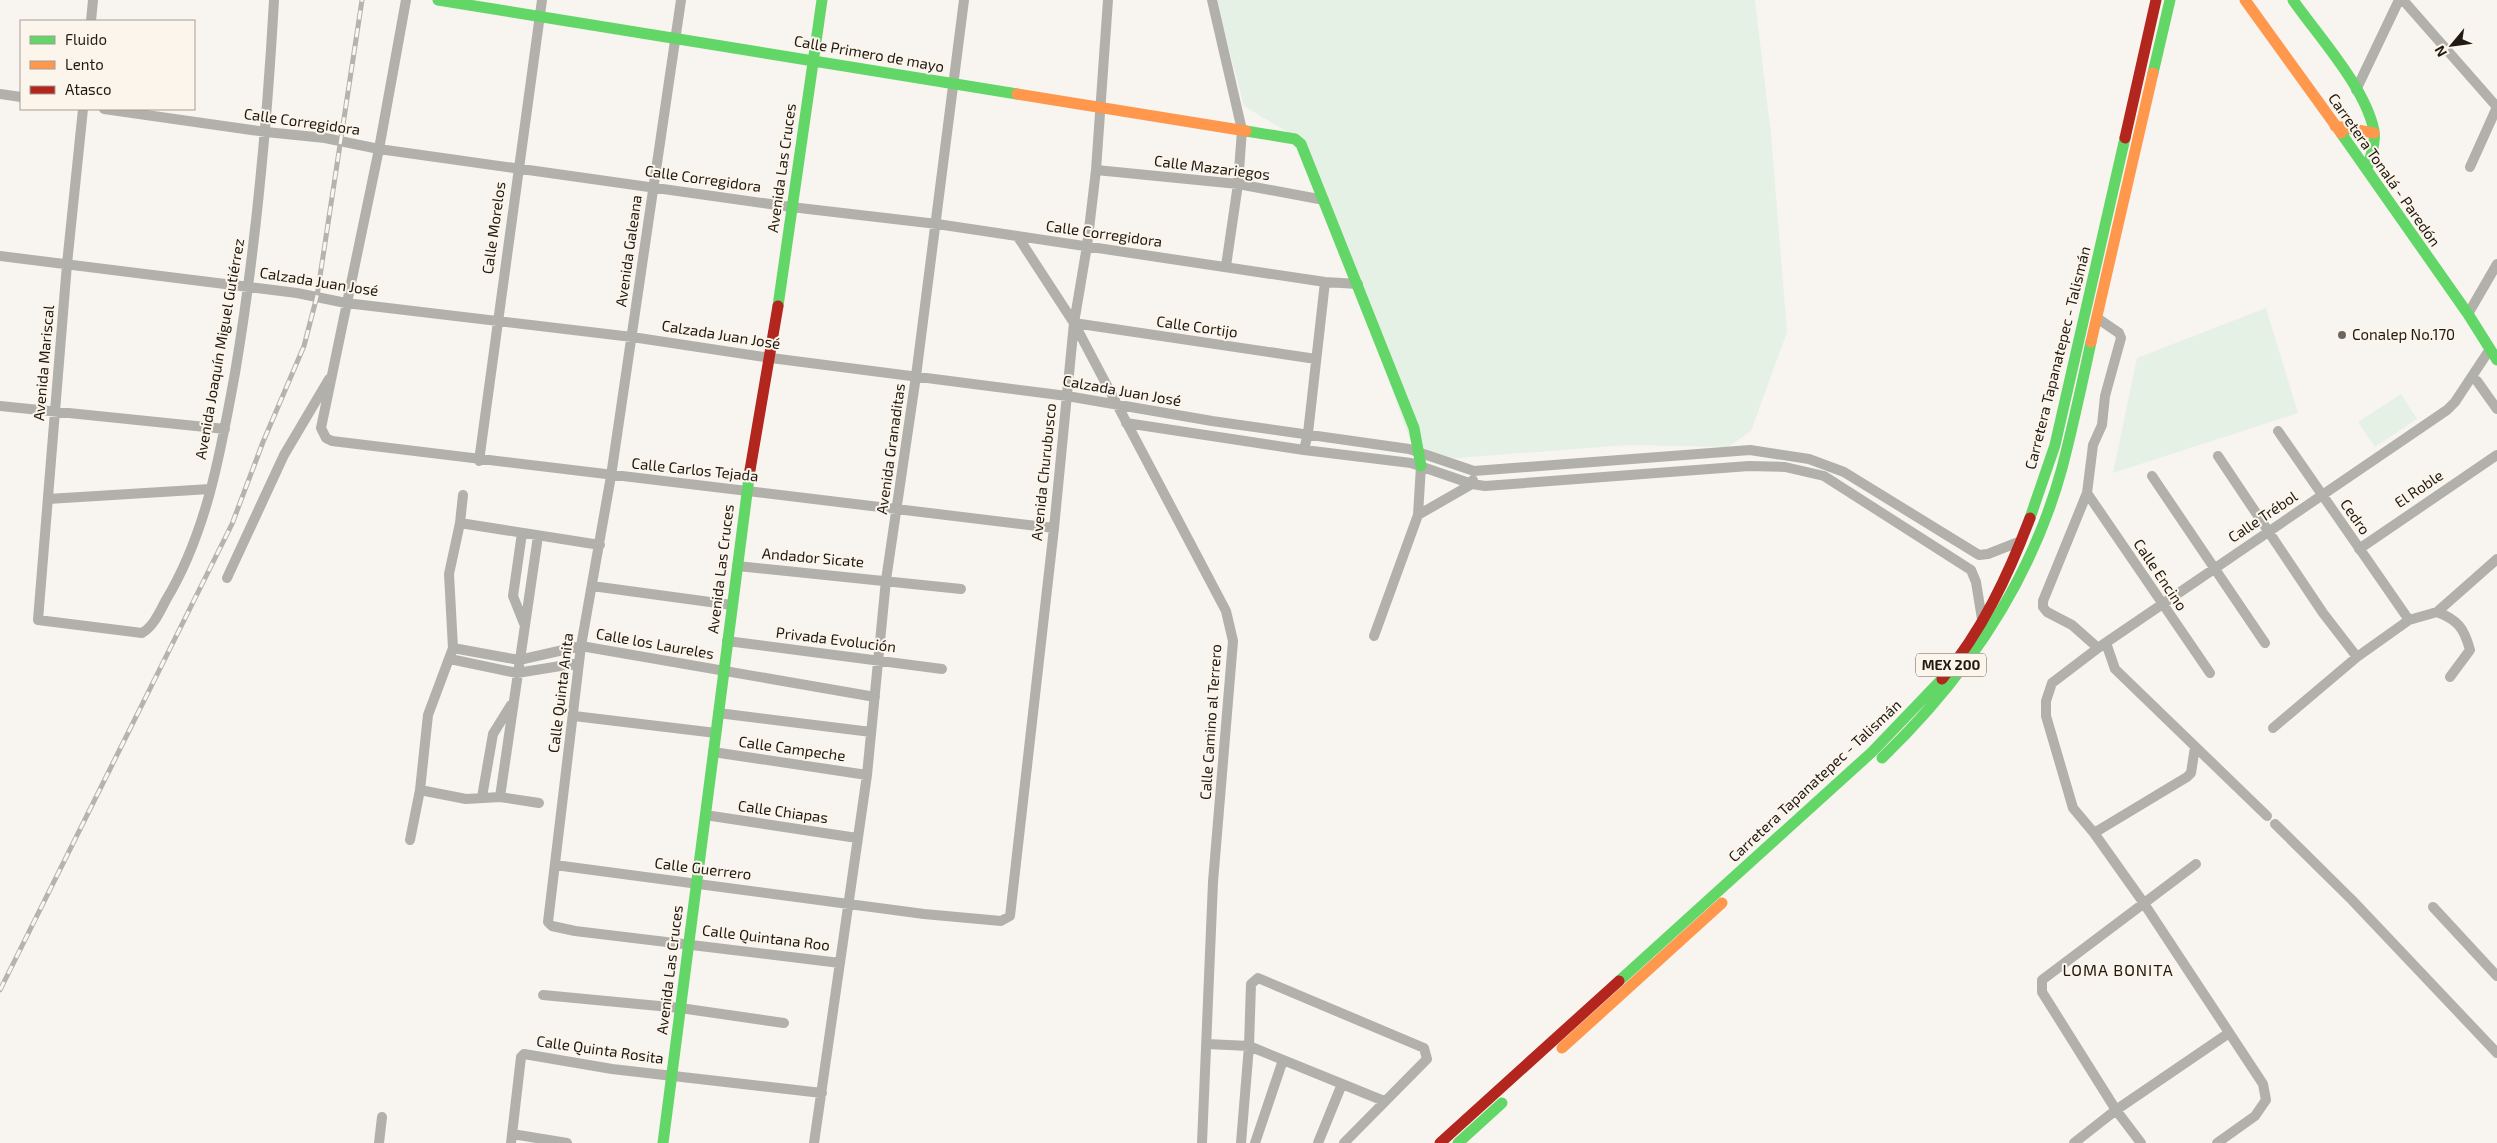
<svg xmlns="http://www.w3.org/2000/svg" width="2497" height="1143" viewBox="0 0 2497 1143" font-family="'Exo 2',sans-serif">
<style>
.green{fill:#e5f1e4}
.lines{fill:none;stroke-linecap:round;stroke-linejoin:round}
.street{stroke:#b2b0aa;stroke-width:10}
.fast{stroke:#63d668;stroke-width:11}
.slow{stroke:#ff974d;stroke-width:11}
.jam{stroke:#b3261e;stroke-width:11}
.rail-casing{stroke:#b4b3ae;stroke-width:5}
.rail{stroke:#fcf5ec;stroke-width:3;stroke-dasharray:9;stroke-linecap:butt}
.poi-dot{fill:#6c6660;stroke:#fcf5ec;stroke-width:2}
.labels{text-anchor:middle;stroke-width:4;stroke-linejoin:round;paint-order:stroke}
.shield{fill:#fcf5ec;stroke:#625c53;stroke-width:1}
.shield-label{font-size:14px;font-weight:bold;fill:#201a12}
.street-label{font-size:15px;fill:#201a12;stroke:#fcf5ec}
.poi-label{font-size:15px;fill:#201a12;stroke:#fcf5ec;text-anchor:start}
.neighbourhood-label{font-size:16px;letter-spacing:1px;fill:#201a12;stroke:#fcf5ec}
</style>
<rect width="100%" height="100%" fill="#f8f4f0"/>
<path class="green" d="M 1216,0 L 1755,0 L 1771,135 L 1787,332 L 1751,431 L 1728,447 L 1628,445 L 1444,459 L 1410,440 L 1351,275 L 1289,133 L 1244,106 Z
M 2266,308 L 2298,413 L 2113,473 L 2137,358 Z
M 2401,394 L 2417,419 L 2375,447 L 2358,422 Z"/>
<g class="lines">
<path class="street" d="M 406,0 L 379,149 L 321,428 L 326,438 L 332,441 L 1054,528
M 681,0 L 611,476 L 581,646 L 548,922 L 552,926 L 575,931 L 840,963
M 1212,0 L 1242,130 L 1238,184 L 1226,266
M 2403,0 L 2497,107
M 91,21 L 93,0
M 2356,90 L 2399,0
M 0,94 L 21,97
M 83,109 L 67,264 L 38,620 L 142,633 C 154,626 160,611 166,600 C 207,532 221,450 235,373 C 256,248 267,126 274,0
M 104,109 L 266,132 L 325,138 L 379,149 L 791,207 L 937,224 L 1325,282 L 1358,284
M 2470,167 L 2497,107
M 1096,170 L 1238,184 L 1324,200
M 1018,237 L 1074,323 L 1226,611 L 1233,641 L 1213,882 L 1202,1143
M 0,256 L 297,293 L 346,303 L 632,337 L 771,358 L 1067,396 L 1212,421 L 1409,449 L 1474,471 L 1750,450 L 1809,459 L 1844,472 L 1979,555 L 1988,554 L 2021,541
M 2468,314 L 2497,264
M 2097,318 L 2119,333 L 2121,338 L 2105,396 L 2102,425 L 2093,445 L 2087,493 L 2043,601 L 2043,607 L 2047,612 L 2072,625 L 2098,648
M 1074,323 L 1316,359
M 2477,381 L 2497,409
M 0,406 L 225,429
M 1126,423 L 1304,450 L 1411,463 L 1472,484 L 1485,486 L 1749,466 L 1785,467 L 1824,476 L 1971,570 L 1976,582 L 1982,619
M 2278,431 L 2409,620
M 1304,450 L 1308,433 L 1325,282
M 2218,456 L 2323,613 L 2357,657
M 479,461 L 542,0
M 2152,476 L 2265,643
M 2087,493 L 2210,673
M 48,499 L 210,489
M 1418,515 L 1421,466
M 460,523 L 600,545
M 522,533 L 513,596 L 525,626
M 2359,549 L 2497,455
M 737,566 L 961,589
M 227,578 L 284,455 L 329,379
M 592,586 L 732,605
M 2437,612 C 2458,620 2464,628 2470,650 L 2450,677
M 1374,636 L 1418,515 L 1472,484 L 1473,480
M 727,641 L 942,669
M 2106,643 L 2115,669 L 2267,816
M 453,648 L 519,660 L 581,646 L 875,697
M 450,659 L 517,673 L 579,663
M 718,713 L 871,732
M 574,716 L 716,733
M 2273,728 L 2357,657 L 2409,620 L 2437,612 L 2497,559
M 713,752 L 867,775
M 420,790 L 466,799 L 500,797 L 539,803
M 482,797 L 493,734 L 511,705
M 500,797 L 538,536
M 705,815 L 857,838
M 2275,824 L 2352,900 L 2497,1053
M 2094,833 L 2187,777 L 2191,773 L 2195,747
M 410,840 L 420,790 L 428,715 L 453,648 L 449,574 L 460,523 L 463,495
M 555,865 L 924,914 L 1001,921 L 1010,916 L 1054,528 L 1074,323 L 1087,246 L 1096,170 L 1108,0
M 2433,907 L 2497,976
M 543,995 L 680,1008 L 784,1023
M 1207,1044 L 1249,1046 L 1241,1143
M 512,1134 L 567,1143
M 379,1143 L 382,1117
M 511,1143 L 521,1057 L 524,1054 L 612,1069 L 822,1093
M 814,1143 L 867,775 L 886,580 L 916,376 L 964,0
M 1255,1143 L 1283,1060
M 1318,1143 L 1342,1084
M 1344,1143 L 1427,1059 L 1424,1048 L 1258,978 L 1251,984 L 1249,1046 L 1384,1101
M 2074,1143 L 2116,1110 L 2229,1033
M 2141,1143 L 2116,1110 L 2042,992 L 2042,980 L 2196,864
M 2217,1143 L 2255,1116 L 2266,1100 L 2263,1084 L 2143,902 L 2094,833 L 2073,808 L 2046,716 L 2046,701 L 2052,683 L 2098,648 L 2447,410 L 2455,402 L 2490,349"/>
<path class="fast" d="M 438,0 L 1017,94
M 2293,0 C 2318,36 2366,88 2374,131 C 2376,144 2370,157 2367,169
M 2153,73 L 2170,0
M 1246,131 L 1295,139 L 1301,144 L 1414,428 L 1421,466
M 2341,133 L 2468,314 L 2497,360
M 778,306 L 822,0
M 2030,518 L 2055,445 L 2125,138
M 1882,758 C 1966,677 2031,582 2062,468 C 2073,426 2082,384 2091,342
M 1619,981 L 1872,752 L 1942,679
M 663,1143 L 750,470
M 1458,1143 L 1502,1103"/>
<path class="slow" d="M 2245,0 L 2341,133
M 1017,94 L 1246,131
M 2335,126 L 2374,133
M 2091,342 L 2153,73
M 1562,1048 L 1722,903"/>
<path class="jam" d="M 2125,138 L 2156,0
M 750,470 L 778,306
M 1942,679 C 1982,631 2008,576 2030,518
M 1440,1143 L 1619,981"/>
<g class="rail-casing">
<path id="rail" d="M 0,990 L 232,524 L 263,442 L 304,346 L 317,296 L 362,0"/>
</g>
<use href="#rail" class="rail"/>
</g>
<circle class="poi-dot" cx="2342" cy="335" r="5"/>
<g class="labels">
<rect class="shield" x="1916" y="653.5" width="70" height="23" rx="4"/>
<g class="shield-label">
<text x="1951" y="670">MEX 200</text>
</g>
<g class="street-label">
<text transform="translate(869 54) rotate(10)" y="5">Calle Primero de mayo</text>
<text transform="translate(302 122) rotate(8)" y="5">Calle Corregidora</text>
<text transform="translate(782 168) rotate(-82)" y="5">Avenida Las Cruces</text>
<text transform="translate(1212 168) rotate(7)" y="5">Calle Mazariegos</text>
<text transform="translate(2384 170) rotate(55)" y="5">Carretera Tonalá - Paredón</text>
<text transform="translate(703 179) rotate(8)" y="5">Calle Corregidora</text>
<text transform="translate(494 228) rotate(-82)" y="5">Calle Morelos</text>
<text transform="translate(1104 234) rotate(8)" y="5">Calle Corregidora</text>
<text transform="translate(629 251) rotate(-82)" y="5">Avenida Galeana</text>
<text transform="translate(319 282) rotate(9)" y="5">Calzada Juan José</text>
<text transform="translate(1197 327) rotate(8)" y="5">Calle Cortijo</text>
<text transform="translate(721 335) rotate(9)" y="5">Calzada Juan José</text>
<text transform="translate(220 349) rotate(-80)" y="5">Avenida Joaquín Miguel Gutiérrez</text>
<text transform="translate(2058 358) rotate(-76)" y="5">Carretera Tapanatepec - Talismán</text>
<text transform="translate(44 363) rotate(-85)" y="5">Avenida Mariscal</text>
<text transform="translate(1122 391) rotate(10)" y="5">Calzada Juan José</text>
<text transform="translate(891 449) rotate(-82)" y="5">Avenida Granaditas</text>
<text transform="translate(695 470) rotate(6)" y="5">Calle Carlos Tejada</text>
<text transform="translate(1044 472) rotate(-84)" y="5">Avenida Churubusco</text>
<text transform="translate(2419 489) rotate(-34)" y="5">El Roble</text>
<text transform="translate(2263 517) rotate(-34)" y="5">Calle Trébol</text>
<text transform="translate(2355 517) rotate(55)" y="5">Cedro</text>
<text transform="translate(813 558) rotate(5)" y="5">Andador Sicate</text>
<text transform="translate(721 569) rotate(-83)" y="5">Avenida Las Cruces</text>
<text transform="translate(2160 575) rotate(56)" y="5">Calle Encino</text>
<text transform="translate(836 640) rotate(7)" y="5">Privada Evolución</text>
<text transform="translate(655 644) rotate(10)" y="5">Calle los Laureles</text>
<text transform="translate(561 693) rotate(-83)" y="5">Calle Quinta Anita</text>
<text transform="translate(1211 722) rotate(-86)" y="5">Calle Camino al Terrero</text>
<text transform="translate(792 749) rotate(8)" y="5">Calle Campeche</text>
<text transform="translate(1815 781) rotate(-43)" y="5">Carretera Tapanatepec - Talismán</text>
<text transform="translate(783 812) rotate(8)" y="5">Calle Chiapas</text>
<text transform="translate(703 869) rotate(7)" y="5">Calle Guerrero</text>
<text transform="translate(766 938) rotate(7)" y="5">Calle Quintana Roo</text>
<text transform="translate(670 970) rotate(-83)" y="5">Avenida Las Cruces</text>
<text transform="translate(600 1050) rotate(8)" y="5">Calle Quinta Rosita</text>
</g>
<g class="poi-label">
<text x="2352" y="340">Conalep No.170</text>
</g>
<g class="neighbourhood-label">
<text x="2118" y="976">LOMA BONITA</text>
</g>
</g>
<rect x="20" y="20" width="175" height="90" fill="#fcf5ec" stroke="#a49d95"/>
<rect x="30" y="36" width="25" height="8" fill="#63d668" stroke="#a49d95"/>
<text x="65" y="45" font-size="15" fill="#201a12">Fluido</text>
<rect x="30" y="61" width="25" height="8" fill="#ff974d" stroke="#a49d95"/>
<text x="65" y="70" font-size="15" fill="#201a12">Lento</text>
<rect x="30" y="86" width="25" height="8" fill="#b3261e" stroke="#a49d95"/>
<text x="65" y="95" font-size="15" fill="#201a12">Atasco</text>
<g transform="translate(2452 45) rotate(241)" stroke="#fcf5ec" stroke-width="4" paint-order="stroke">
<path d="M0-4L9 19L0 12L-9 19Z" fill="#201a12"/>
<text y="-8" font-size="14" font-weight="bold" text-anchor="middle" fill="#201a12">N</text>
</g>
</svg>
